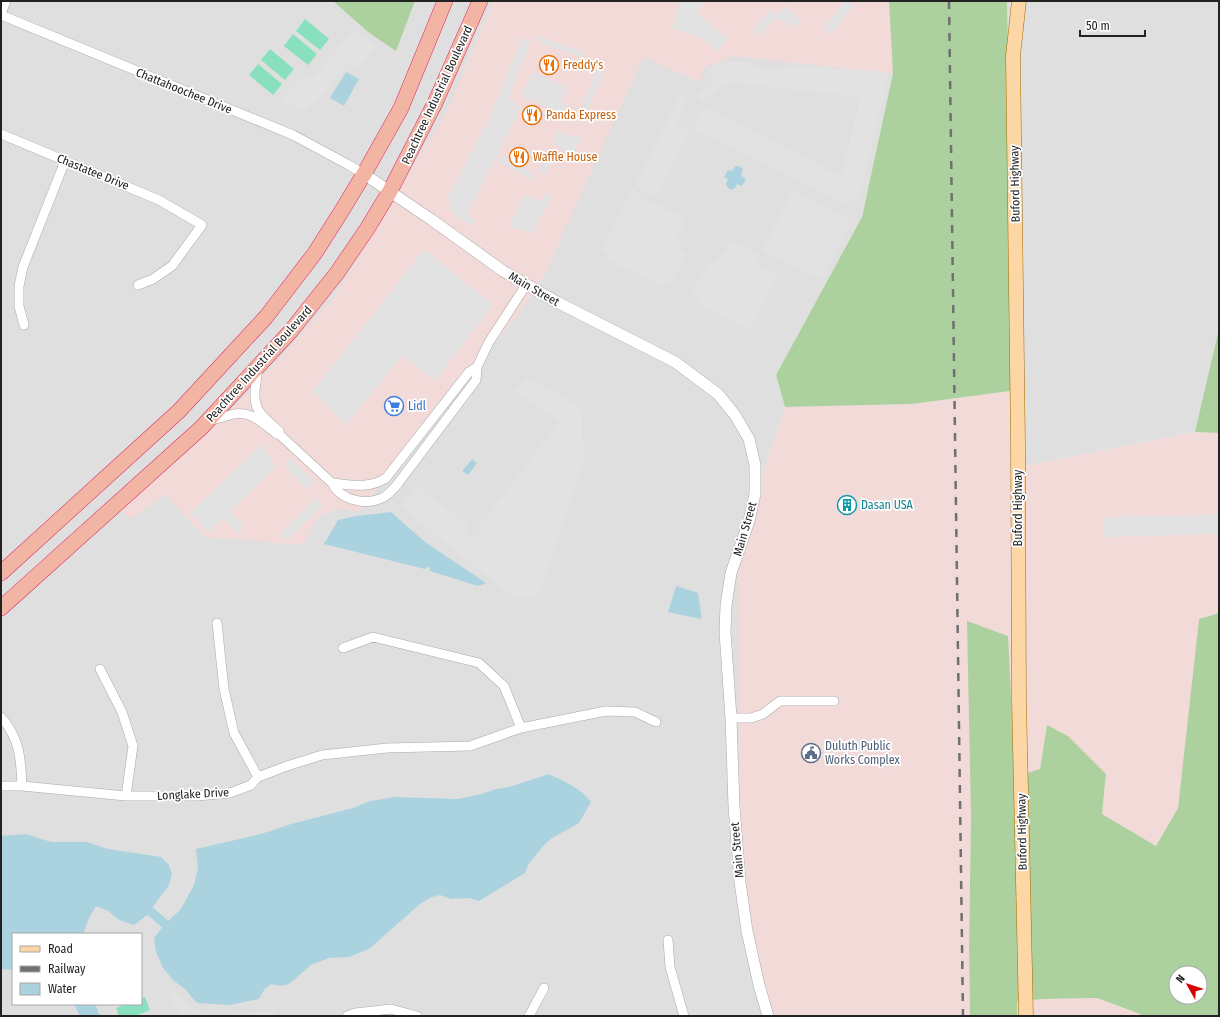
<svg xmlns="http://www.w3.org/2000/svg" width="1220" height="1017" viewBox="0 0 1220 1017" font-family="'Fira Sans Condensed',sans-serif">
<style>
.residential{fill:#e0dfdf;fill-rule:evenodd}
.commercial{fill:#f2dad9}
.forest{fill:#add19e;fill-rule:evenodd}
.pitch{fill:#88e0be}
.parking{fill:#e2e2e2}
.water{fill:#aad3df}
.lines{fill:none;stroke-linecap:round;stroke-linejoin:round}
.canal{stroke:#aad3df;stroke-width:9}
.minor-casing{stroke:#a9a9a9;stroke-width:10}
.tertiary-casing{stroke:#a9a9a9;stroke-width:12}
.primary-casing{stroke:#a06b00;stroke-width:15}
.trunk-casing{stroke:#dc2a67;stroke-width:16}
.minor{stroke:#fff;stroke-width:9}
.tertiary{stroke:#fff;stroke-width:11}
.primary{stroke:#fcd6a4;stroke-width:14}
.trunk{stroke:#f2b4a3;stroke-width:15}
.rail{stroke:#707070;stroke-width:2.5;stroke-dasharray:8 8;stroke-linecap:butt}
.labels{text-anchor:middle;stroke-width:3.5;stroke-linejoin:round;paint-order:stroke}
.food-label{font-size:12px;fill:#c56008;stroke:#fff;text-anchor:start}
.street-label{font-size:12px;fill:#222;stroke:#fff}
.shop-label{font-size:12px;fill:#366cbe;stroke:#fff;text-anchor:start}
.culture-label{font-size:12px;fill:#0d838f;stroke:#fff;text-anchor:start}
.service-label{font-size:12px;fill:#4e5e75;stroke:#fff;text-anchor:start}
</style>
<rect width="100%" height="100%" fill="#f2efe9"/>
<path class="residential" d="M 1,1 L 333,1 L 368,32 L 396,50 L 415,1 L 893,1 L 893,73 L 862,217 L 776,375 L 785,407 L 738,548 L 772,1016 L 1,1016 ZM 13,934 L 141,934 L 141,1004 L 13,1004 Z
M 1007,1 L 1219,1 L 1219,328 L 1195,432 L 1020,467 L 1010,135 Z"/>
<path class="commercial" d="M 493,1 L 889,1 L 893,73 L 732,56 L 704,68 L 700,82 L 643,57 L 543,278 L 523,308 L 358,512 L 337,509 L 318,517 L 303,545 L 205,537 L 165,495 L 131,519 L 121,510 L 207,434 L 264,376 L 334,297 L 447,111 Z
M 1018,390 L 1020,467 L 1195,432 L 1219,433 L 1219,613 L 1199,619 L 1178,808 L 1156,846 L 1102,814 L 1106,774 L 1047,725 L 1040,769 L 1015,777 L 971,815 L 969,948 L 970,1016 L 772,1016 L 748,930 L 739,813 L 738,548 L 785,407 L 912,404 Z
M 1097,998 L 1140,1014 L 1141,1016 L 1017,1016 L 1017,1001 L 1045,999 Z"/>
<path class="forest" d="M 333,1 L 415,1 L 396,51 L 368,32 Z
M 889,1 L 1007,1 L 1010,135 L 1018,390 L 912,404 L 785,407 L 776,375 L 862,217 L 893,73 Z
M 1219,328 L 1219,433 L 1195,432 Z
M 1219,613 L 1219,1016 L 1141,1016 L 1140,1014 L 1097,998 L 1045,999 L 1017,1001 L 1017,1016 L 970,1016 L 969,948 L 971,815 L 967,621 L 1008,636 L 1015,777 L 1040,769 L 1047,725 L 1068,736 L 1106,774 L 1102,814 L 1156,846 L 1178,808 L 1199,619 ZM 1176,973 L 1200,973 L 1200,997 L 1176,997 Z"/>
<path class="pitch" d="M 305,19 L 329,39 L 320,50 L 296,31 Z
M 293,34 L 317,54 L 308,65 L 284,46 Z
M 270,49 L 294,69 L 285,80 L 261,60 Z
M 258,64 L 282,84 L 273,95 L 249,75 Z
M 145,997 L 150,1010 L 135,1016 L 119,1016 L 116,1008 L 126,1004 L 141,1004 L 141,998 Z"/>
<path class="parking" d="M 673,1 L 705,1 L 696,13 L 728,38 L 718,51 L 699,37 L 672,28 L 680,6 Z
M 845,1 L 847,1 L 853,6 L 830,35 L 823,29 Z
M 784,7 L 801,20 L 795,28 L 777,18 L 760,35 L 753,30 L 769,10 L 776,16 Z
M 353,30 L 376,46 L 357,69 L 347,64 L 322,95 L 303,112 L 291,103 L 287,107 L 280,102 L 304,75 L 312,80 Z
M 537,35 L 584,53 L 582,58 L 535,40 Z
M 522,38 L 531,40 L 509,98 L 521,107 L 497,156 L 467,214 L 476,220 L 472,226 L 449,210 L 452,203 L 447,199 L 491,115 Z
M 745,61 L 764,70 L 800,66 L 889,74 L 858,201 L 851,199 L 847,205 L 693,129 L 704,107 L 833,172 L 843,172 L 860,97 L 736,83 L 720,86 L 703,102 L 697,98 L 702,91 L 714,82 L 707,68 L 725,62 Z
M 605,68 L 586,114 L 580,112 L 596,70 Z
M 532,72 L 568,88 L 561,102 L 567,105 L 564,114 L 521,96 Z
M 680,95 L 687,99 L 675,125 L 689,132 L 656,198 L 635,187 Z
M 558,130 L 573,138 L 575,134 L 581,137 L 573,156 L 566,154 L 558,146 L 553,143 Z
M 500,155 L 535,174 L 532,180 L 497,161 Z
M 545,160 L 551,163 L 545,175 L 538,172 Z
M 632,189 L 642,193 L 641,196 L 685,218 L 682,223 L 685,225 L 681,234 L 679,234 L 676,240 L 682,244 L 680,250 L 686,253 L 672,283 L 666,280 L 663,286 L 606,259 L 608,253 L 602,250 Z
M 793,191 L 851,220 L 821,280 L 763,250 Z
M 546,193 L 552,196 L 532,233 L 515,229 L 509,225 L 526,194 L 541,202 Z
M 733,241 L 759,255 L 754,264 L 778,275 L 750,330 L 702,306 L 692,293 L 707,265 L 717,260 Z
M 424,249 L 493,305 L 435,381 L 403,355 L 346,425 L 313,391 Z
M 526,379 L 549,389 L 581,409 L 584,460 L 543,585 L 533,598 L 515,599 L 401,506 L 417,486 L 469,526 L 464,533 L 475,538 L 482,533 L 477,529 L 560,421 L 514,391 Z
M 262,444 L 276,468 L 230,511 L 243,525 L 240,535 L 223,519 L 208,532 L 190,513 Z
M 290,458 L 313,480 L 307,490 L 323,505 L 287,541 L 280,534 L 315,499 L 284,465 Z
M 1219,515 L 1219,534 L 1103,537 L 1103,517 Z
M 174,991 L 189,1007 L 203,1013 L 218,1015 L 276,1011 L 276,1016 L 181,1016 L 168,996 Z"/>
<path class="water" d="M 346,72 L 359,79 L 344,106 L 330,98 Z
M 735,166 L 738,166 L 743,169 L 741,176 L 746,179 L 742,186 L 737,184 L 735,188 L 732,190 L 728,188 L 726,184 L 728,179 L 724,177 L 728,170 L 732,171 Z
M 472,459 L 477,463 L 468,475 L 462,471 Z
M 391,512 L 425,542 L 486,583 L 478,586 L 430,571 L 430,568 L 427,567 L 425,569 L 324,544 L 338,520 L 356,516 Z
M 676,586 L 698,593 L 701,614 L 701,619 L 668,612 Z
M 549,774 C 564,781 582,789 591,802 L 579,823 L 552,838 L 544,845 L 528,865 L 525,873 L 479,901 L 469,898 L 451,899 L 440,895 L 432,897 L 420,904 L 369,949 L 349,957 L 329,958 L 311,965 L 289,984 L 282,986 L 271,984 L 264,990 L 259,999 L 230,1005 L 197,1003 L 185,989 L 174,981 L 163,968 L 156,952 L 154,938 L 165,924 L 181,909 L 194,885 L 198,868 L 196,849 L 261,834 L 291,824 L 353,808 L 370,801 L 395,797 L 457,799 L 482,794 L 496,789 L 509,787 Z
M 26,834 L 51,842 L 87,842 L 108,849 L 161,857 L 169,865 L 172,874 L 169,885 L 146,916 L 134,925 L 119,920 L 108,911 L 96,906 L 89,918 L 83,934 L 13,934 L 13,970 L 1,969 L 1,836 Z
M 74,1004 L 95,1004 L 100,1016 L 80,1016 Z"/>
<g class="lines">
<path class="canal" d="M 150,911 L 165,924"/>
<g class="minor-casing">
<path id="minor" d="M 1,14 L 6,1
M 1,15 L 293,135 L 347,164 L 364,174
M 1,134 L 159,200 L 202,225 L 172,266 L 153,279 L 138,285
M 24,325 L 19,306 L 19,286 L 23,267 L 65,161
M 477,367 L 476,380 L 396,486 C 393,489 389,494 384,497 C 367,506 341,501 332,483 C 351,485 369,489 386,478 L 469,372 Z
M 477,367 L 489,342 L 526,285
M 209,421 C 216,419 223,417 230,415 C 251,409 262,423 277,434 L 280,435 L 279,431 C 273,426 266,420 261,414 C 250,400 257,382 258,367
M 280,435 L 332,483
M 217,623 L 224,689 L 234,733 L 258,777
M 343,648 L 373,637 L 479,663 L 504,686 L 521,728
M 100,669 L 122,712 L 133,746 L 126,796
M 1,717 C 20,738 21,760 22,786
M 731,718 L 751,718 L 763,714 L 780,701 L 834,701
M 1,786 L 22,786 L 126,796 L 197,796 L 230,793 L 251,785 L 258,777 L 287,766 L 322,755 L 387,748 L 470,746 L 521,728 L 606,711 L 635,712 L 656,722
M 668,940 L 670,967 L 684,1016
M 347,1016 L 355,1013 L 391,1009 L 417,1016
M 529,1016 L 544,988"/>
</g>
<g class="tertiary-casing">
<path id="tertiary" d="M 364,174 L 432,220 L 503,271 L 557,302 L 675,362 L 718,394 L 735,415 L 749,439 L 755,465 L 755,494 L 749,521 L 731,573 L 726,606 L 725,632 L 731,718 L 734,806 L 740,882 L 747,931 L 759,985 L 768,1016"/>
</g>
<g class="primary-casing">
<path id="primary" d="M 1019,1 L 1013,56 L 1018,442 L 1019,700 L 1026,1016"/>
</g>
<g class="trunk-casing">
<path id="trunk" d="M 1,573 L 179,411 L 266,317 L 315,253 L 341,212 L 364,174 L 401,108 L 445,1
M 1,608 L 201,428 L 290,332 L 337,273 L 367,229 L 390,191 L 435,103 L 480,1"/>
</g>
<use href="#minor" class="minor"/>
<use href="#tertiary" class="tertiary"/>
<use href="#primary" class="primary"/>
<use href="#trunk" class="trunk"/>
<path class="rail" d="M 949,1 L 963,1016"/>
</g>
<defs>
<g id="restaurant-ring" transform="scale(1)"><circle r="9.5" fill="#fff" stroke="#e8710a" stroke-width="1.5"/><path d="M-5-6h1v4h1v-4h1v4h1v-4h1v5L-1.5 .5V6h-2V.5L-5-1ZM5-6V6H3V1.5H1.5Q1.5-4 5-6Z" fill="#e8710a"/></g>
<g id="supermarket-ring" transform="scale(1)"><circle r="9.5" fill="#fff" stroke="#3f7fe0" stroke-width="1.5"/><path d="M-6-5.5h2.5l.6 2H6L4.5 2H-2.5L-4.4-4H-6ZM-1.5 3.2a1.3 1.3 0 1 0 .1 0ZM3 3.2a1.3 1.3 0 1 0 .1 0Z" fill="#3f7fe0"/></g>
<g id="building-ring" transform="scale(1)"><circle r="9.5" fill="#fff" stroke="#0f9aa8" stroke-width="1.5"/><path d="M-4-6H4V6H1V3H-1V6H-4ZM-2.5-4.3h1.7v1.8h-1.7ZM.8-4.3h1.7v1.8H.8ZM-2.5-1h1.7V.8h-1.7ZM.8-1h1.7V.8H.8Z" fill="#0f9aa8"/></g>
<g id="civic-ring" transform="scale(1)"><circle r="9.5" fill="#fff" stroke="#5c6f8a" stroke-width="1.5"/><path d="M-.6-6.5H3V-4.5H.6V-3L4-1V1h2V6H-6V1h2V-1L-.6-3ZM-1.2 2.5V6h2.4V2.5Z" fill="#5c6f8a"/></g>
</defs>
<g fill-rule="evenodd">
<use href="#restaurant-ring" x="549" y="65"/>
<use href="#restaurant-ring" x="532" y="115"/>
<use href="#restaurant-ring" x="519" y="157"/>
<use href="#supermarket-ring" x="394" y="406"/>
<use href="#building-ring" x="847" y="505"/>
<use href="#civic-ring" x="811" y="753"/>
</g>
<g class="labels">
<g class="food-label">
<text x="563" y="69">Freddy's</text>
<text x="546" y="119">Panda Express</text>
<text x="533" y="161">Waffle House</text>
</g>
<g class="street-label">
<text transform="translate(184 91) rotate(22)" y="4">Chattahoochee Drive</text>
<text transform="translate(437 95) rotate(-65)" y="4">Peachtree Industrial Boulevard</text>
<text transform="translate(93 172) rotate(22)" y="4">Chastatee Drive</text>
<text transform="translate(1015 184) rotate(-91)" y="4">Buford Highway</text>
<text transform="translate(534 289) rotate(30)" y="4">Main Street</text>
<text transform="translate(259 364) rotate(-48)" y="4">Peachtree Industrial Boulevard</text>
<text transform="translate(1018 508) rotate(-90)" y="4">Buford Highway</text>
<text transform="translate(745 529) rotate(-74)" y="4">Main Street</text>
<text transform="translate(193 794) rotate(-3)" y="4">Longlake Drive</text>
<text transform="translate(1022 832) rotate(-91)" y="4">Buford Highway</text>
<text transform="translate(737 850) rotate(-95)" y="4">Main Street</text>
</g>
<g class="shop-label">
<text x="408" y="410">Lidl</text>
</g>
<g class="culture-label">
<text x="861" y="509">Dasan USA</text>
</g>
<g class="service-label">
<text x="825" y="750">Duluth Public<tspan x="825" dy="14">Works Complex</tspan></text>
</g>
</g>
<rect width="1220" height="1017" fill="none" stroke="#222222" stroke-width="4"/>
<rect x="12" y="933" width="130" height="72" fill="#ffffff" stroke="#a7a7a7"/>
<rect x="20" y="946" width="20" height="6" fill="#fcd6a4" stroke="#a7a7a7"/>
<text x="48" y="953" font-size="12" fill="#222222">Road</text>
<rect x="20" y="966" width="20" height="6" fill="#707070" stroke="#a7a7a7"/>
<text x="48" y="973" font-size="12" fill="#222222">Railway</text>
<rect x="20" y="983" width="20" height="12" fill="#aad3df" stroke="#a7a7a7"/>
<text x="48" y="993" font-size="12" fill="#222222">Water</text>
<g transform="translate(1188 985) rotate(309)"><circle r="19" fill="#ffffff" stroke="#a7a7a7"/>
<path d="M0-3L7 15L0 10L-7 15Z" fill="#d40000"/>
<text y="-6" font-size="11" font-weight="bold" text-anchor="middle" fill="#222222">N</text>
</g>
<path d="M1080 30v6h65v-6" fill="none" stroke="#222222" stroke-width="2"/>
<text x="1086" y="30" font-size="12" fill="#222222" stroke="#ffffff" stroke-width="3" paint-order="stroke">50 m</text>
</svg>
